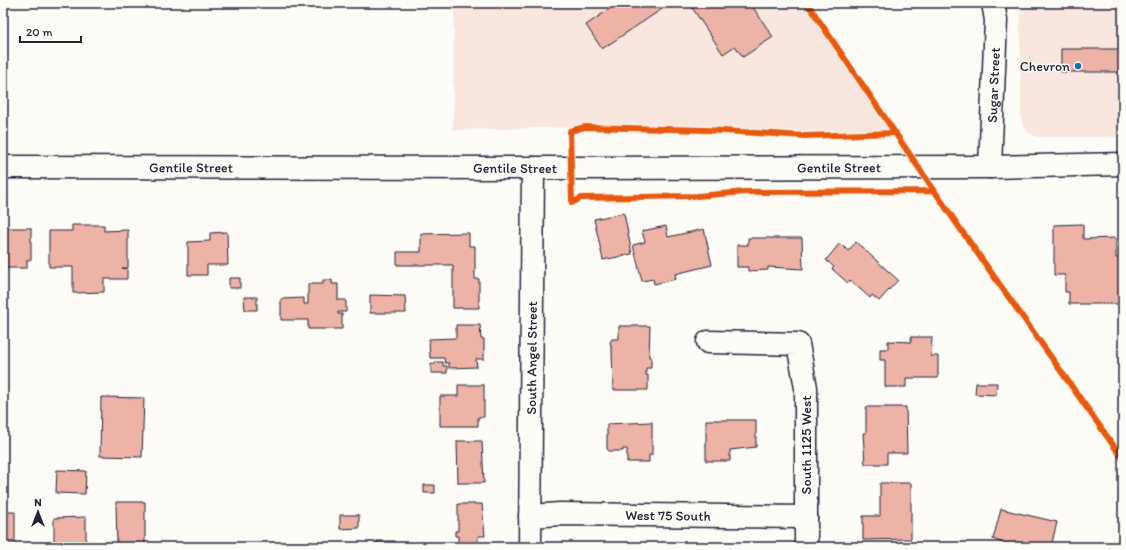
<svg xmlns="http://www.w3.org/2000/svg" width="1126" height="550" viewBox="0 0 1126 550" font-family="Itim,sans-serif">
<style>
.built{fill:#f8e6df}
.building{fill:#edb3a7;stroke:#22223b}
.lines{fill:none;stroke-linecap:round;stroke-linejoin:round}
.minor-casing{stroke:#22223b;stroke-width:25}
.major-casing{stroke:#22223b;stroke-width:25}
.minor{stroke:#fdfcf7;stroke-width:22}
.major{stroke:#fdfcf7;stroke-width:22}
.cycleway-casing{stroke:#fdfcf7;stroke-width:8}
.cycleway{stroke:#e8590c;stroke-width:6}
.poi-dot{fill:#1f6fb2;stroke:#fdfcf7;stroke-width:1.5}
.labels{text-anchor:middle;stroke-width:3;stroke-linejoin:round;paint-order:stroke}
.poi-label{font-size:14px;fill:#22223b;stroke:#fdfcf7;text-anchor:end}
.street-label{font-size:14px;fill:#22223b;stroke:#fdfcf7}
</style>
<rect width="100%" height="100%" fill="#fdfcf7"/>
<filter id="ink" filterUnits="userSpaceOnUse"><feTurbulence type="fractalNoise" baseFrequency=".025" numOctaves="2"/><feDisplacementMap in="SourceGraphic" scale="8" xChannelSelector="R" yChannelSelector="G"/><feConvolveMatrix kernelMatrix="1 2 1 2 8 2 1 2 1" color-interpolation-filters="sRGB"/></filter>
<g filter="url(#ink)">
<path class="built" d="M 454,3 L 806,3 L 896,133 L 585,127 L 453,130 Z
M 1020,3 L 1123,3 L 1123,137 L 1037,137 L 1027,132 L 1022,124 L 1021,116 Z"/>
<path class="building" d="M 608,3 L 671,3 L 602,49 L 586,25 L 611,8 Z
M 689,3 L 750,3 L 773,37 L 743,57 L 735,46 L 723,54 Z
M 1061,49 L 1123,49 L 1123,72 L 1061,72 Z
M 624,213 L 632,254 L 603,260 L 594,219 Z
M 1083,224 L 1083,239 L 1116,238 L 1116,258 L 1123,258 L 1123,304 L 1069,304 L 1069,292 L 1065,292 L 1065,275 L 1054,275 L 1054,225 Z
M 72,225 L 104,225 L 104,231 L 128,230 L 128,268 L 122,268 L 127,269 L 127,279 L 104,279 L 104,292 L 73,293 L 73,267 L 49,267 L 49,231 L 72,231 Z
M 666,226 L 668,237 L 704,229 L 712,265 L 675,274 L 676,279 L 654,284 L 653,279 L 642,281 L 633,245 L 645,242 L 642,231 Z
M 3,228 L 31,228 L 31,260 L 27,260 L 27,268 L 3,268 Z
M 227,232 L 228,265 L 207,265 L 207,275 L 188,275 L 188,242 L 210,241 L 210,233 Z
M 469,233 L 469,246 L 475,246 L 475,279 L 479,279 L 479,308 L 453,308 L 453,265 L 397,265 L 397,252 L 421,252 L 421,234 Z
M 748,238 L 802,238 L 803,269 L 768,267 L 768,270 L 748,271 L 748,267 L 737,267 L 737,245 L 748,245 Z
M 856,242 L 898,280 L 879,301 L 872,295 L 870,298 L 850,280 L 848,283 L 832,269 L 834,267 L 826,260 L 840,243 L 848,251 Z
M 229,278 L 240,278 L 240,288 L 229,288 Z
M 323,280 L 332,280 L 332,284 L 338,284 L 338,300 L 346,300 L 346,312 L 338,312 L 338,314 L 342,314 L 342,329 L 308,329 L 308,320 L 281,320 L 281,299 L 304,298 L 304,304 L 308,304 L 308,284 L 323,284 Z
M 370,295 L 405,296 L 406,313 L 370,313 Z
M 244,297 L 257,297 L 257,310 L 245,310 Z
M 456,325 L 480,325 L 481,339 L 484,339 L 484,359 L 476,359 L 477,367 L 449,368 L 449,363 L 445,363 L 444,358 L 430,358 L 429,339 L 456,338 Z
M 619,326 L 650,326 L 649,357 L 651,357 L 651,368 L 646,368 L 646,375 L 648,375 L 648,390 L 613,390 L 612,351 L 610,342 L 612,339 L 619,339 Z
M 911,337 L 932,337 L 931,356 L 938,356 L 938,378 L 906,378 L 906,387 L 885,387 L 885,360 L 880,360 L 880,349 L 888,349 L 888,341 L 911,342 Z
M 435,362 L 443,362 L 443,366 L 447,366 L 447,373 L 431,373 L 431,364 L 435,364 Z
M 976,383 L 997,383 L 996,395 L 975,394 Z
M 458,385 L 484,385 L 484,417 L 478,417 L 478,426 L 440,426 L 440,396 L 458,396 Z
M 101,397 L 144,398 L 142,457 L 100,456 Z
M 866,407 L 906,407 L 907,453 L 887,453 L 887,464 L 865,464 L 863,433 L 866,433 Z
M 706,420 L 756,420 L 756,447 L 730,450 L 730,461 L 706,461 Z
M 652,422 L 652,455 L 649,455 L 649,462 L 627,462 L 627,449 L 623,449 L 623,451 L 609,451 L 607,449 L 607,424 Z
M 457,441 L 482,441 L 484,483 L 458,483 Z
M 57,470 L 86,471 L 85,494 L 56,493 Z
M 880,483 L 911,483 L 911,539 L 863,540 L 863,516 L 880,516 Z
M 424,485 L 435,485 L 435,493 L 424,493 Z
M 116,502 L 145,502 L 145,547 L 117,547 Z
M 458,504 L 482,504 L 485,536 L 478,536 L 478,547 L 458,547 L 458,536 L 455,536 L 455,531 L 458,531 Z
M 1001,509 L 1057,522 L 1051,547 L 1013,547 L 993,539 Z
M 3,512 L 15,512 L 15,544 L 3,545 Z
M 340,515 L 359,515 L 359,528 L 340,529 Z
M 86,517 L 86,542 L 54,542 L 54,518 Z
M 377,541 L 395,541 L 395,547 L 377,547 Z"/>
<g class="lines">
<g class="minor-casing">
<g id="minor">
<path id="s1" d="M 990,167 L 996,20 L 993,3"/>
<path d="M 708,342 L 798,344 L 806,388 L 806,547"/>
<path id="s2" d="M 530,516 L 560,514 L 806,517"/>
</g>
</g>
<g class="major-casing">
<g id="major">
<path id="s3" d="M 3,167 L 571,168 L 990,167 L 1123,164"/>
<path id="s4" d="M 530,547 L 533,168"/>
</g>
</g>
<use href="#minor" class="minor"/>
<use href="#major" class="major"/>
<g class="cycleway-casing">
<path id="cycleway" d="M 807,3 L 959,227 L 1123,459
M 896,133 L 805,136 L 706,130 L 585,127 L 570,131 L 572,203 L 581,198 L 697,196 L 745,192 L 935,191"/>
</g>
<use href="#cycleway" class="cycleway"/>
</g>
</g>
<circle class="poi-dot" cx="1078" cy="66" r="4"/>
<g class="labels">
<g class="poi-label">
<text x="1070" y="71">Chevron</text>
</g>
<g class="street-label">
<text dy="5" stroke="none"><textPath href="#s1" startOffset="82">Sugar Street</textPath></text>
<text dy="5" stroke="none"><textPath href="#s3" startOffset="188">Gentile Street</textPath></text>
<text dy="5" stroke="none"><textPath href="#s3" startOffset="836">Gentile Street</textPath></text>
<text dy="5" stroke="none"><textPath href="#s3" startOffset="512">Gentile Street</textPath></text>
<text dy="5" stroke="none"><textPath href="#s4" startOffset="189">South Angel Street</textPath></text>
<text transform="translate(806 445) rotate(-90)" y="5">South 1125 West</text>
<text dy="5" stroke="none"><textPath href="#s2" startOffset="138">West 75 South</textPath></text>
</g>
</g>
<rect width="1126" height="550" fill="none" stroke="#fdfcf7" stroke-width="16"/>
<rect x="8" y="8" width="1110" height="534" fill="none" stroke="#22223b" stroke-width="1.5" filter="url(#ink)"/>
<g transform="translate(38 512)" stroke="#fdfcf7" stroke-width="3" paint-order="stroke">
<path d="M0-3L7 15L0 10L-7 15Z" fill="#22223b"/>
<text y="-6" font-size="11" font-weight="bold" text-anchor="middle" fill="#22223b">N</text>
</g>
<path d="M20 36v6h61v-6" fill="none" stroke="#22223b" stroke-width="2"/>
<text x="26" y="36" font-size="12" fill="#22223b" stroke="#fdfcf7" stroke-width="3" paint-order="stroke">20 m</text>
</svg>
